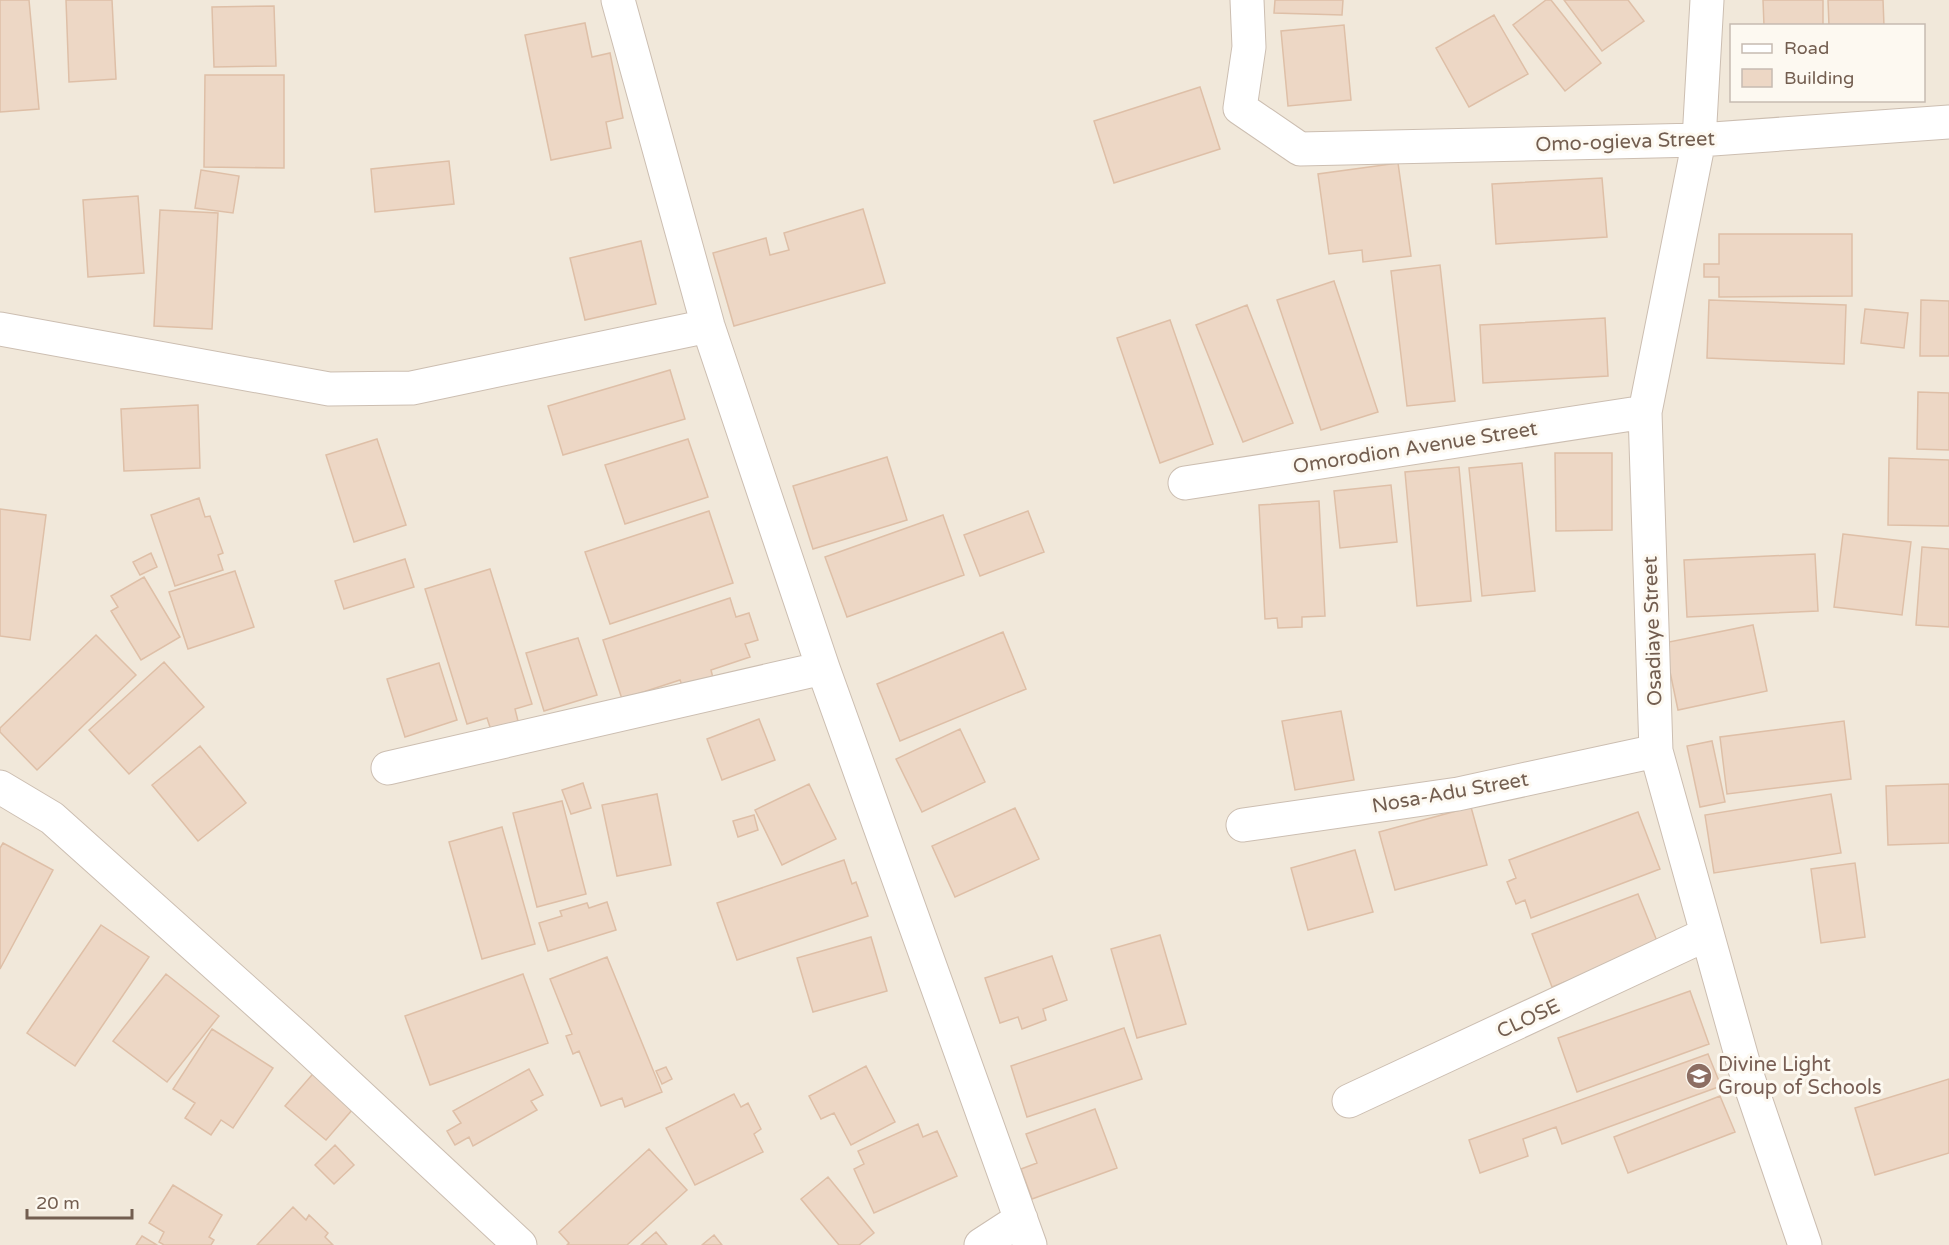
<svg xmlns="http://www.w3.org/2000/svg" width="1949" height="1245" viewBox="0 0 1949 1245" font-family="'Varela Round',sans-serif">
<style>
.residential{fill:#f1e8da;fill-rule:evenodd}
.building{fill:#edd7c5;stroke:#debfa7;stroke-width:1.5}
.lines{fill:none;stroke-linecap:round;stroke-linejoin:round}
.minor-casing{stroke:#ccbeb1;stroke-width:35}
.minor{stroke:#fff;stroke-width:33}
.labels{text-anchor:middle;stroke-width:6;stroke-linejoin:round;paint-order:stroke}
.street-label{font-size:20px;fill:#735e50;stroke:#fdf9f1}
.education-label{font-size:20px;fill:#785e54;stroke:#fdf9f1;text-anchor:start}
</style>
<rect width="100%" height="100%" fill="#faf5eb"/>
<path class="residential" d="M 0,0 L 1949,0 L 1949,1245 L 0,1245 ZM 1732,26 L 1924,26 L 1924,100 L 1732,100 Z"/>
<path class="building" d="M 0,0 L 29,0 L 39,109 L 0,112 Z
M 66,0 L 112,0 L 116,79 L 69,82 Z
M 1275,0 L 1343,0 L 1342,15 L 1274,13 Z
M 1546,0 L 1551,0 L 1601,63 L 1565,91 L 1513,25 Z
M 1564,0 L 1628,0 L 1644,21 L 1602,51 Z
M 1763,0 L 1823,0 L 1823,26 L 1764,26 Z
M 1828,0 L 1883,0 L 1884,26 L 1829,26 Z
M 274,6 L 276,66 L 214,67 L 212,7 Z
M 1494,15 L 1528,74 L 1469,107 L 1436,48 Z
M 585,23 L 592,57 L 610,53 L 623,118 L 606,122 L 611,148 L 551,160 L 525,35 Z
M 1344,25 L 1351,100 L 1288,106 L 1281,31 Z
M 205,75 L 284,75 L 284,168 L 204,167 Z
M 1200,87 L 1220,149 L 1114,183 L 1094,121 Z
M 449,161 L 454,204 L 375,212 L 371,169 Z
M 1398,163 L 1411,256 L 1363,262 L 1362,250 L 1329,254 L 1318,174 Z
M 201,170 L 239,176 L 233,213 L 195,208 Z
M 1602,178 L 1607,237 L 1496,244 L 1492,184 Z
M 138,196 L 144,273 L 88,277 L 83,200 Z
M 863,209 L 885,283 L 734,326 L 713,253 L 766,238 L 770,255 L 789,250 L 784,233 Z
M 160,210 L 218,213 L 212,329 L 154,326 Z
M 1719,234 L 1852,234 L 1852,296 L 1719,297 L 1719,277 L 1704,277 L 1704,264 L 1719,264 Z
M 641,241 L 656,304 L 585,320 L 570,258 Z
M 1440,265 L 1455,401 L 1407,406 L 1391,271 Z
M 1334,281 L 1378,412 L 1321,430 L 1277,300 Z
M 1709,300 L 1846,305 L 1844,364 L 1707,358 Z
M 1921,300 L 1949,301 L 1949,356 L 1920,356 Z
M 1247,305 L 1293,423 L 1243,442 L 1196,325 Z
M 1865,309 L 1908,313 L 1904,348 L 1861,343 Z
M 1605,318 L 1608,376 L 1483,383 L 1480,325 Z
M 1170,320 L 1213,444 L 1160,463 L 1117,338 Z
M 670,370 L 685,419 L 563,455 L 548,406 Z
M 1918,392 L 1949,393 L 1949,450 L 1917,449 Z
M 198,405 L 200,468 L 124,471 L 121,409 Z
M 377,439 L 406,525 L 354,542 L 326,455 Z
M 688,439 L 708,497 L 625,524 L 605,465 Z
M 1555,453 L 1612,453 L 1612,530 L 1556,531 Z
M 887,457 L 907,520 L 813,549 L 793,486 Z
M 1889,458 L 1949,460 L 1949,526 L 1888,525 Z
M 1522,463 L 1535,591 L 1482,596 L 1469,468 Z
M 1459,467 L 1471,601 L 1417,606 L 1405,472 Z
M 1391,485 L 1397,542 L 1340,548 L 1334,491 Z
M 199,498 L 205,517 L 210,516 L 223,553 L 218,555 L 223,570 L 175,586 L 151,515 Z
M 1319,501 L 1325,616 L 1302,617 L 1302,627 L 1278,628 L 1277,618 L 1265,619 L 1259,505 Z
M 0,509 L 46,515 L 30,640 L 0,636 Z
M 709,511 L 733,583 L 610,624 L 585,552 Z
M 1028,511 L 1044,552 L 980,576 L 964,535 Z
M 943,515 L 964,575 L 847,617 L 825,557 Z
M 1843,534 L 1911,542 L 1902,615 L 1834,607 Z
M 1922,547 L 1949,549 L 1949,627 L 1916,625 Z
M 151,553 L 157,567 L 140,575 L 133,562 Z
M 1815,554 L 1818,611 L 1687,617 L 1684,560 Z
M 405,559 L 414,587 L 344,609 L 335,581 Z
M 490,569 L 532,704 L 515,709 L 518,721 L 491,730 L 487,718 L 467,724 L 425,589 Z
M 235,571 L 254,627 L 188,649 L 169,592 Z
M 144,577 L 180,637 L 141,660 L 111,611 L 118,607 L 111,596 Z
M 730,598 L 736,617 L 749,613 L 758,640 L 745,644 L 750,657 L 711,670 L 713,678 L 683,688 L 680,680 L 622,699 L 603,640 Z
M 1753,625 L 1767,691 L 1678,710 L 1664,643 Z
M 1003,632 L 1026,689 L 900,741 L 877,684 Z
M 96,635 L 136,675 L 37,770 L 0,732 L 0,728 Z
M 578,638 L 597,695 L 544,711 L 526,653 Z
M 164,662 L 204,707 L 129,774 L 89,730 Z
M 439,663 L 457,720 L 405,737 L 387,679 Z
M 1341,711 L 1354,780 L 1295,790 L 1282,721 Z
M 759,719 L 775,760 L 722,780 L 707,739 Z
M 1844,721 L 1851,779 L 1727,794 L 1720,737 Z
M 960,729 L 985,782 L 922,812 L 896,759 Z
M 1712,741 L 1725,802 L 1700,807 L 1687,746 Z
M 200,746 L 246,803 L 198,841 L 152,785 Z
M 583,783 L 591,808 L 571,814 L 562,790 Z
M 809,784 L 836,839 L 782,865 L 755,810 Z
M 1949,784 L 1949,843 L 1888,845 L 1886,786 Z
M 657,794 L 671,865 L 617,876 L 602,805 Z
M 1831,794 L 1841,853 L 1714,873 L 1705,815 Z
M 562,801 L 586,894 L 537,907 L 513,813 Z
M 1471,807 L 1487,865 L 1395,890 L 1379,832 Z
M 1015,808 L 1039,859 L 955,897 L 932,846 Z
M 1638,812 L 1660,869 L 1531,918 L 1525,900 L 1516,904 L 1507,882 L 1516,878 L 1509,860 Z
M 754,815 L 758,830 L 738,837 L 733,821 Z
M 502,827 L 535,944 L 482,959 L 449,842 Z
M 3,843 L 53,870 L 0,969 L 0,848 Z
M 1355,850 L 1373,912 L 1308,930 L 1291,868 Z
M 844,860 L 852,884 L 856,882 L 868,916 L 737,960 L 717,903 Z
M 1855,863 L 1865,937 L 1821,943 L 1811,869 Z
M 1638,894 L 1659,946 L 1552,987 L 1532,934 Z
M 607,902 L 616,930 L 548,951 L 539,923 L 562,916 L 560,911 L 587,903 L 589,908 Z
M 101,925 L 149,957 L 75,1066 L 27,1033 Z
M 1160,935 L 1186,1024 L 1137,1038 L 1111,949 Z
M 871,937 L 887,991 L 813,1012 L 797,958 Z
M 1052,956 L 1067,1000 L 1043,1009 L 1046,1020 L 1022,1029 L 1018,1017 L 1000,1023 L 985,978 Z
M 607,957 L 662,1092 L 625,1107 L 622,1098 L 601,1106 L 579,1051 L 573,1054 L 566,1036 L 572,1034 L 550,979 Z
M 166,974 L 219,1016 L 167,1082 L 113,1041 Z
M 523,974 L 548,1043 L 430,1085 L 405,1016 Z
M 1690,991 L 1709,1044 L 1577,1092 L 1558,1038 Z
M 1124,1028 L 1142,1079 L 1027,1117 L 1011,1066 Z
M 212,1029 L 273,1068 L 233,1128 L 221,1120 L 211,1135 L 185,1118 L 195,1103 L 173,1089 Z
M 1708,1054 L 1721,1086 L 1562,1144 L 1556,1127 L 1523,1139 L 1528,1156 L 1480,1173 L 1469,1140 Z
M 866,1066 L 895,1122 L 851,1145 L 834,1113 L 821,1119 L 809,1096 Z
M 666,1067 L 672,1079 L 662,1084 L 656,1071 Z
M 318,1068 L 359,1102 L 326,1140 L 285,1106 Z
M 529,1069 L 543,1095 L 531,1101 L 537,1110 L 473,1146 L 469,1137 L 455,1145 L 447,1131 L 461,1123 L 453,1111 Z
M 1949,1079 L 1949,1153 L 1875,1175 L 1855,1108 Z
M 734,1094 L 741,1107 L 748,1103 L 761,1129 L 754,1134 L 763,1152 L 695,1185 L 666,1128 Z
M 1720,1096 L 1735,1132 L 1628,1173 L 1614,1137 Z
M 1095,1109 L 1117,1168 L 1032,1199 L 1021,1169 L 1037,1163 L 1026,1134 Z
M 918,1124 L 923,1137 L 937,1131 L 957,1176 L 874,1213 L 854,1169 L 864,1164 L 858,1151 Z
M 335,1145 L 354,1165 L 334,1184 L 315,1165 Z
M 649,1149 L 687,1190 L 627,1245 L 567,1245 L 569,1243 L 559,1232 Z
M 828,1177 L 874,1233 L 859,1245 L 839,1245 L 801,1199 Z
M 173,1185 L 222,1215 L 209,1237 L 214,1240 L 211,1245 L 164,1245 L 159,1242 L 164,1232 L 149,1223 Z
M 293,1207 L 306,1220 L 309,1215 L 328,1233 L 325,1237 L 333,1245 L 257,1245 Z
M 656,1232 L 667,1245 L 641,1245 Z
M 714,1235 L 722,1245 L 702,1245 Z
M 142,1236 L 157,1245 L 136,1245 Z"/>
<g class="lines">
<g class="minor-casing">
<path id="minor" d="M 618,0 L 708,326 L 823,668 L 1030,1245
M 1247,0 L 1249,47 L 1240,108 L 1300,149 L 1699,140 L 1949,122
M 1707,0 L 1699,140 L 1645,412 L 1656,751 L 1745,1069 L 1805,1245
M 0,329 L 329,389 L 412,388 L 708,326
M 1185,483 L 1645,412
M 388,768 L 823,668
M 0,787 L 52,818 L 301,1041 L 520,1245
M 1243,825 L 1458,794 L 1656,751
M 1349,1101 L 1707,934
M 981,1245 L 1021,1219"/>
</g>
<use href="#minor" class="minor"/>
</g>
<defs>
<g id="school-disc" transform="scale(1.35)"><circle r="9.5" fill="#8d6e63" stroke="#fdf9f1"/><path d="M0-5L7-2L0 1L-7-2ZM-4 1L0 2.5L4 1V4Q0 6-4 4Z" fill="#fff"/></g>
</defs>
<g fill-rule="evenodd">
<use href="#school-disc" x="1699" y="1076"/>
</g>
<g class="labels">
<g class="street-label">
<text transform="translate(1625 141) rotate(-2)" y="7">Omo-ogieva Street</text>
<text transform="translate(1415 447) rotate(-9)" y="7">Omorodion Avenue Street</text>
<text transform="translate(1652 631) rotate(-92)" y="7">Osadiaye Street</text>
<text transform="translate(1450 792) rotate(-10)" y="7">Nosa-Adu Street</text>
<text transform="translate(1528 1018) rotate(-25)" y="7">CLOSE</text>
</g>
<g class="education-label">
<text x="1718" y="1071">Divine Light<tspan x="1718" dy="23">Group of Schools</tspan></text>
</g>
</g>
<rect x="1730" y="24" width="195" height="78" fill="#fdf9f1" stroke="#c6bbb1" stroke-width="1.5"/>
<rect x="1742" y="44" width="30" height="9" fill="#ffffff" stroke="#c6bbb1" stroke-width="1.5"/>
<text x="1784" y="54" font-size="18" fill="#735e50">Road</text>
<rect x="1742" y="69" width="30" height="18" fill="#edd7c5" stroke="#c6bbb1" stroke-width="1.5"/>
<text x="1784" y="84" font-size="18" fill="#735e50">Building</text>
<path d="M27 1209v9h105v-9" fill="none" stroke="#735e50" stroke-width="3"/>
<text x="36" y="1209" font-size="18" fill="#735e50" stroke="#fdf9f1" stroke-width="4.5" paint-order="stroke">20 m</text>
</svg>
